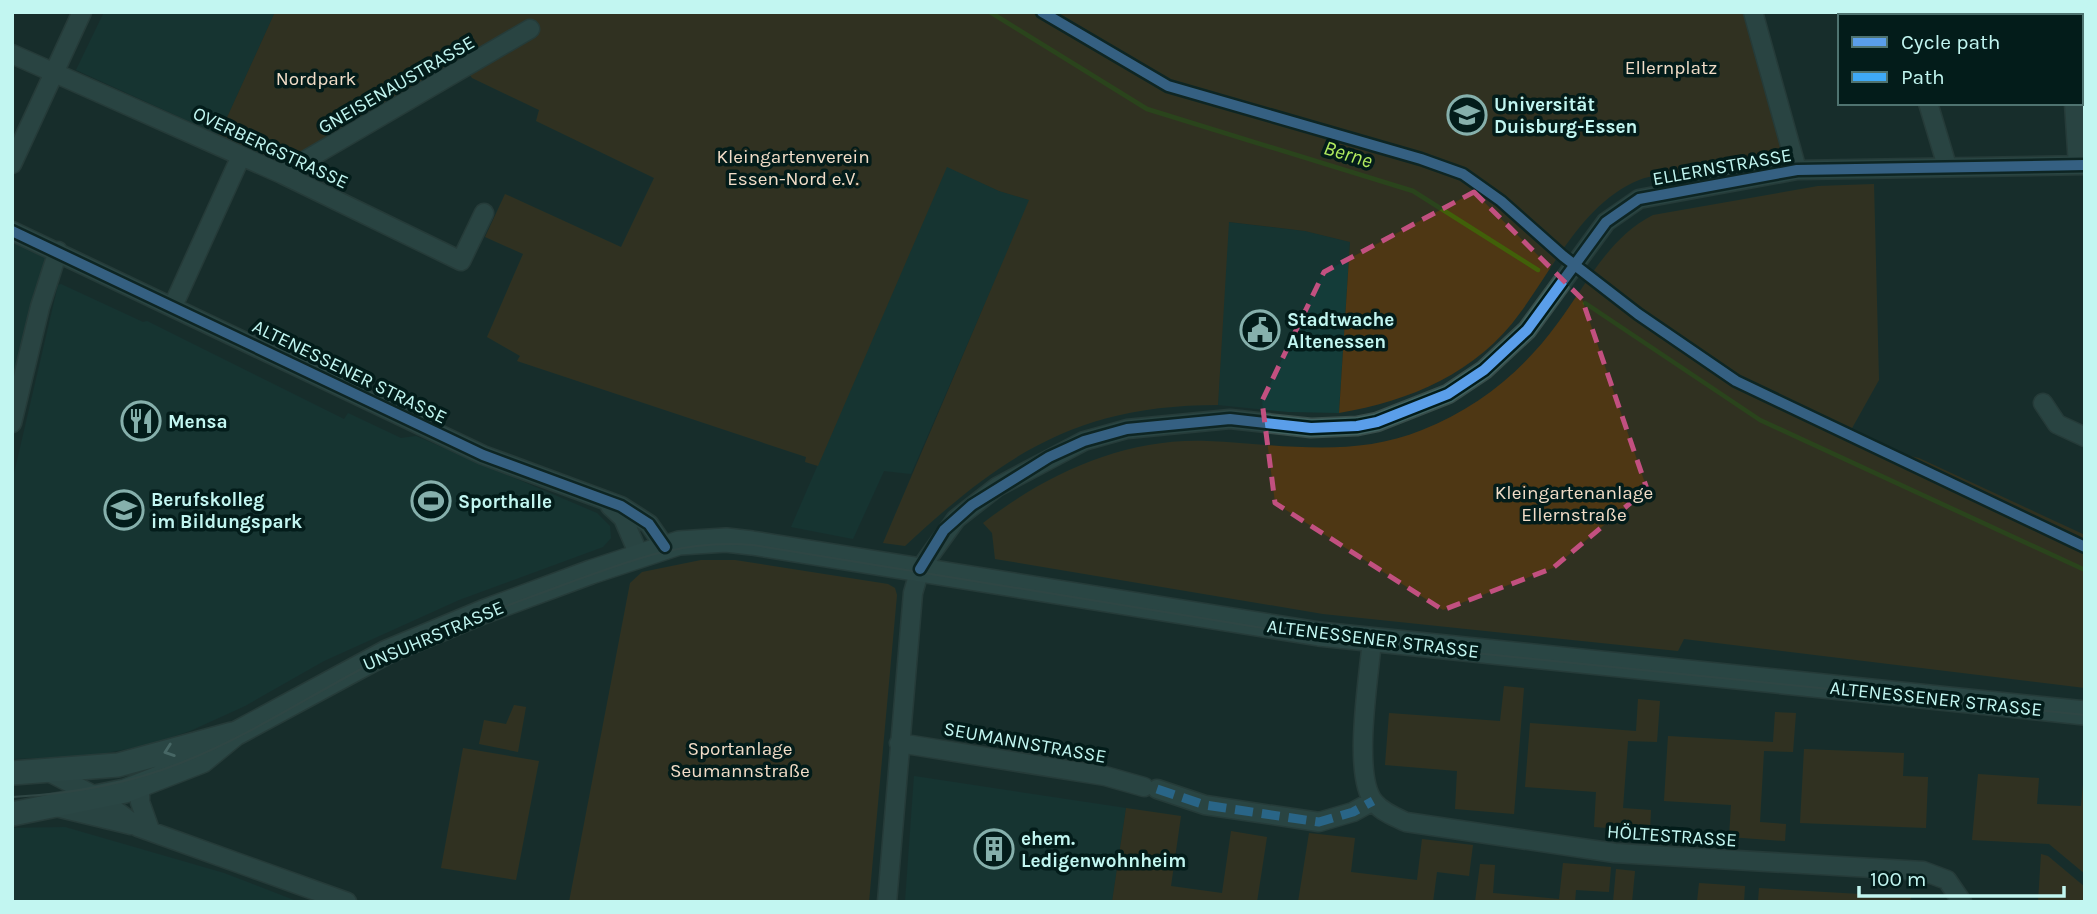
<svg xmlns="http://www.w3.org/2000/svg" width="2097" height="914" viewBox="0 0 2097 914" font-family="Karla,sans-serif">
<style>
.built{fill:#143c39}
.green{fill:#4e3714}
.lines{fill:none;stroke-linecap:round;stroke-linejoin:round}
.stream{stroke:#416009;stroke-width:4.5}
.minor-casing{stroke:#374c49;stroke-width:21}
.major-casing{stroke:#374c49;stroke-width:26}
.minor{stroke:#3f605e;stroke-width:18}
.major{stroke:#416462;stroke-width:23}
.tram{stroke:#4c6563;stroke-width:2}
.quiet{stroke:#3fa9f5;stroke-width:9;stroke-dasharray:18 9;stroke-linecap:butt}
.cycleway-casing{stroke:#031c1a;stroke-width:15}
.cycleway{stroke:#5a9eea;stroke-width:10}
.oneway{stroke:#82adaa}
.marked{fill:none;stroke:#c25080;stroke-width:5;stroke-dasharray:14 9;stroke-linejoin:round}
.labels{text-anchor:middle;stroke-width:7;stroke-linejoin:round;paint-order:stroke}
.park-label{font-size:19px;fill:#f2ddc8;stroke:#031c1a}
.street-label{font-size:19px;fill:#c2f6f1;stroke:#031c1a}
.poi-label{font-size:19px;font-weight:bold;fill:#c2f6f1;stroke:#031c1a;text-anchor:start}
.water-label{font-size:21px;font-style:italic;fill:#b1eb5e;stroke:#031c1a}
</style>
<rect width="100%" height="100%" fill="#182e2c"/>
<path class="built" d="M 104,12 L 275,12 L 219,135 L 76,70 Z
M 947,166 L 999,191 L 1030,200 L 911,474 L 884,471 L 853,539 L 791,527 Z
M 1228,222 L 1305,231 L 1350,242 L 1339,413 L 1288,412 L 1218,405 Z
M 12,235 L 53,253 L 12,416 Z
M 61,284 L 143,322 L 147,321 L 344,419 L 348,413 L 401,438 L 416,436 L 597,513 L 610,526 L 611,538 L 603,547 L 459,600 L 324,661 L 245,706 L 190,731 L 148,745 L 91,756 L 12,759 L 12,482 L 58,285 Z
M 914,776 L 1126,808 L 1112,902 L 905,902 Z
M 65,827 L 224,873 L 299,902 L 12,902 L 12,828 Z"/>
<path class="green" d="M 275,12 L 1743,12 L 1786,157 C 1751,163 1716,168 1681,173 C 1668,175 1651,175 1639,180 C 1583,203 1554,267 1520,313 C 1477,373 1410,401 1339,413 L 1350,242 L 1305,231 L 1229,222 L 1218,405 C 1078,405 1004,454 905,546 L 883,543 L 1029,200 L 999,191 L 947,167 L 818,466 L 805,462 L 806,457 L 517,361 L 520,356 L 487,337 L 523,254 L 485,237 L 505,194 L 621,247 L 654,178 L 536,121 L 539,110 L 472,78 L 466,70 L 283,173 L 242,155 L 219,135 Z
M 1874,184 L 1879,380 L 1851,430 L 1897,453 L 1919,458 L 2085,535 L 2085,688 L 1684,639 L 1678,651 L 1323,614 L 995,559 L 992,533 L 983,523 C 1048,473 1124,438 1207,441 C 1281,444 1350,459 1422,430 C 1477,408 1522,372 1557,324 C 1587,284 1608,238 1653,215 L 1818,186 Z
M 701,560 L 735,560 L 888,584 L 895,588 L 897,595 L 869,902 L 569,902 L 630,583 L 642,572 Z
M 1504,686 L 1524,688 L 1514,814 L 1455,809 L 1457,771 L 1385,765 L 1389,713 L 1500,721 Z
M 1638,699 L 1660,701 L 1657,742 L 1628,741 L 1623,808 L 1651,810 L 1650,831 L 1594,827 L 1596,792 L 1525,787 L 1530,723 L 1636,731 Z
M 514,705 L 526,707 L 518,752 L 479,744 L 484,720 L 506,724 Z
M 1775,712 L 1796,713 L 1793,752 L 1764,751 L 1760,822 L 1786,824 L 1785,841 L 1729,837 L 1731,805 L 1664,801 L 1668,736 L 1773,742 Z
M 463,748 L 539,761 L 516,880 L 441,868 Z
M 1804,749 L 1904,753 L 1903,776 L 1928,777 L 1926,828 L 1800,823 Z
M 2085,762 L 2085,874 L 2049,844 L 1972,840 L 1978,774 L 2039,778 L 2037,804 L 2081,806 Z
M 1126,808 L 1181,816 L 1171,886 L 1222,893 L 1231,831 L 1267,837 L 1257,902 L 1112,902 Z
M 1309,833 L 1355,838 L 1351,872 L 1417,880 L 1422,839 L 1473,845 L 1469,876 L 1437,872 L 1433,902 L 1298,902 Z
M 2041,854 L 2048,856 L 2085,887 L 2085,902 L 2038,902 Z
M 1563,863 L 1611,867 L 1609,892 L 1576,890 L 1575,902 L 1475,902 L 1480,864 L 1495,865 L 1493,893 L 1559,899 Z
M 1616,869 L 1635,871 L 1632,902 L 1613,902 Z
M 1699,883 L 1745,886 L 1744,902 L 1697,902 Z
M 1759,888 L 1911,897 L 1910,902 L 1758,902 Z"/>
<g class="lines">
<path class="stream" d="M 990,12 L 1147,109 L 1413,191 L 1538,270
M 1585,303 L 1760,420 L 2085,570"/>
<g class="minor-casing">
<path id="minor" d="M 1753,12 L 1797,170
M 1901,12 L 1902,16
M 2055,12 L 2056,16
M 12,54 L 282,174 L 461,261 L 484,213
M 1928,103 L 1947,166
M 2074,103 L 2078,165
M 12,164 L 82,12
M 282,174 L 530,29
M 12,231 L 483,455 L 621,506 L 649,524 L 665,547
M 173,306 L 241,156
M 2043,403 L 2057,424 L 2085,437
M 12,423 L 40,307 L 58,251
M 610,506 L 623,518 L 639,555
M 1372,640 C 1369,677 1352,775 1374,802 C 1382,812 1395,817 1406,822 L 1615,853 L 1923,871 L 1947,880 L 1962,902
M 899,743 L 1105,776 L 1144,787
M 49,772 L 99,798 L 138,827 L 347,902
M 140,786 L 140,802 L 150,830
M 1157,789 L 1205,805 L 1319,822 L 1353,812 L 1373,801
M 56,807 L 131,825
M 887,902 L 913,593 L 920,569 L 956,519 L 997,487 L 1084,441 L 1127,429 L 1230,419 L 1311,428 L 1357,426 L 1377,422 L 1448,394 L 1484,370 L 1527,330 L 1606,222 L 1639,199 L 1797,170 L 2085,165"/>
</g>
<g class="major-casing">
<path id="major" d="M 12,773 L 118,765 L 232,734
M 12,814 L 125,791 L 202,761 L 235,734 L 387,652 L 483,612 L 591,572 L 679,543 L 726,540 L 752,543 L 1319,634 L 2085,713"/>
</g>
<use href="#minor" class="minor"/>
<use href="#major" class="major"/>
<path class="tram" d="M 12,797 C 70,794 129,784 183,762 C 254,734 318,690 386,656 C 443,628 504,607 563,585 C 629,561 681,539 753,545 L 1318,637 L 2085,715"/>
<path class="quiet" d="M 1157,789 L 1205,805 L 1319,822 L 1353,812 L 1373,801"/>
<g class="cycleway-casing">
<path id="cycleway" d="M 1042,12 L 1168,86 L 1421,159 L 1463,174 L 1501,201 L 1563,256 L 1638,314 L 1736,381 L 2085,547
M 12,231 L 483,455 L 621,506 L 649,524 L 665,547
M 920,569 L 944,530 L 972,505 L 1049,457 L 1084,441 L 1127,429 L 1230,419 L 1311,428 L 1357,426 L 1377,422 L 1448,394 L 1484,370 L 1527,330 L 1606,222 L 1639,199 L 1797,170 L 2085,165"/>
</g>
<use href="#cycleway" class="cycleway"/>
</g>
<defs><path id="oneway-chevron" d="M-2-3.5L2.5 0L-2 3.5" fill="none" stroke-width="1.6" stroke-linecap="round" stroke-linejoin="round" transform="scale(1.75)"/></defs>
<use class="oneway" href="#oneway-chevron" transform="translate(169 751) rotate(161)"/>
<path d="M0 0H2097V914H0ZM 1474,192 L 1582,299 L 1647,489 L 1553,568 L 1443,610 L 1275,503 L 1262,401 L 1324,272 Z" fill="#182e2c" fill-opacity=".55" fill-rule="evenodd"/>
<path class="marked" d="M 1474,192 L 1582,299 L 1647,489 L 1553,568 L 1443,610 L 1275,503 L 1262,401 L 1324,272 Z"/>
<defs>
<g id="university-ring" transform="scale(2.0125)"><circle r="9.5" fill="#031c1a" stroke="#86b0ac" stroke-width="1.5"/><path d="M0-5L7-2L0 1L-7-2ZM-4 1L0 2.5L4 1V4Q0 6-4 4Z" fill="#86b0ac"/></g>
<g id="civic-ring" transform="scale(2.0125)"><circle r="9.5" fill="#031c1a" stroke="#86b0ac" stroke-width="1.5"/><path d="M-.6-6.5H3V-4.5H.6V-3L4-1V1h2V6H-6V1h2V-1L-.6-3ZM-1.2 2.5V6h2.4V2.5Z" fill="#86b0ac"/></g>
<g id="restaurant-ring" transform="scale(2.0125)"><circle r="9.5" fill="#031c1a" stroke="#86b0ac" stroke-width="1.5"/><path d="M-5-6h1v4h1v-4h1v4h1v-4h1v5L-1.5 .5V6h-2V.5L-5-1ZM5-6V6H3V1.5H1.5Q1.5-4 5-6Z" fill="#86b0ac"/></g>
<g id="stadium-ring" transform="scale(2.0125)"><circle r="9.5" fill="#031c1a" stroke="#86b0ac" stroke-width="1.5"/><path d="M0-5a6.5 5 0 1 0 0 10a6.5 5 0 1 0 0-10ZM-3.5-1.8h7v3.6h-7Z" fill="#86b0ac"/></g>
<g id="building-ring" transform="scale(2.0125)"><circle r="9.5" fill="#031c1a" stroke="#86b0ac" stroke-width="1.5"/><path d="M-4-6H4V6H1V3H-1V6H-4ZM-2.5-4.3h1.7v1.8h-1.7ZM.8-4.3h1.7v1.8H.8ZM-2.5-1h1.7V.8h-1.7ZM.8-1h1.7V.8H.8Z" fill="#86b0ac"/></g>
</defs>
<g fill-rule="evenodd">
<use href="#university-ring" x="1467" y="115"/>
<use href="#civic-ring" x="1260" y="330"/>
<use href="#restaurant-ring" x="141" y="421"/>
<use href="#stadium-ring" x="431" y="501"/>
<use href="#university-ring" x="124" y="510"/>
<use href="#building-ring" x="994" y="849"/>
</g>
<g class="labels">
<g class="park-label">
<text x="1671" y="74">Ellernplatz</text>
<text x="316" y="85">Nordpark</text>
<text x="793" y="163">Kleingartenverein<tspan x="793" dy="22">Essen-Nord e.V.</tspan></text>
<text x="1574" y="499">Kleingartenanlage<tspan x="1574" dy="22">Ellernstraße</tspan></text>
<text x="740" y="755">Sportanlage<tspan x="740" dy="22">Seumannstraße</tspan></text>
</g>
<g class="street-label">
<text transform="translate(396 84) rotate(-30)" y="7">GNEISENAUSTRASSE</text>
<text transform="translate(271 147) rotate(25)" y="7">OVERBERGSTRASSE</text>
<text transform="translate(1722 166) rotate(-10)" y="7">ELLERNSTRASSE</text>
<text transform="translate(350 371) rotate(26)" y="7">ALTENESSENER STRASSE</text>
<text transform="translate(433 635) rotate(-23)" y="7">UNSUHRSTRASSE</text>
<text transform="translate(1373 638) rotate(7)" y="7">ALTENESSENER STRASSE</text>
<text transform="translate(1936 698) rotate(6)" y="7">ALTENESSENER STRASSE</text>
<text transform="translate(1025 742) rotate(10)" y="7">SEUMANNSTRASSE</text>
<text transform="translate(1672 835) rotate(4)" y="7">HÖLTESTRASSE</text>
</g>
<g class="poi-label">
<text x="1494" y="111">Universität<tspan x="1494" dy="22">Duisburg-Essen</tspan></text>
<text x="1287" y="326">Stadtwache<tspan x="1287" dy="22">Altenessen</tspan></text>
<text x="168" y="428">Mensa</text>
<text x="151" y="506">Berufskolleg<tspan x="151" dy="22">im Bildungspark</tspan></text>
<text x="458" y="508">Sporthalle</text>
<text x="1021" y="845">ehem.<tspan x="1021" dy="22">Ledigenwohnheim</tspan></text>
</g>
<g class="water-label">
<text transform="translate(1348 154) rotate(17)" y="7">Berne</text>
</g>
</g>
<rect width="2097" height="914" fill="none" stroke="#c2f6f1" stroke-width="28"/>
<rect x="1838" y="14" width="245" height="91" fill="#031c1a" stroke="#4f7370" stroke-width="2"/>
<rect x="1852" y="37" width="35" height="10" fill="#5a9eea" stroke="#4f7370" stroke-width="2"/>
<text x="1901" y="49" font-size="21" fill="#c2f6f1">Cycle path</text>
<rect x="1852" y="72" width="35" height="10" fill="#3fa9f5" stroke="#4f7370" stroke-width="2"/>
<text x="1901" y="84" font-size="21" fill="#c2f6f1">Path</text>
<path d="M1859 886v10h205v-10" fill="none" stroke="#c2f6f1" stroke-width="3.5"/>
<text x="1870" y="886" font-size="21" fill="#c2f6f1" stroke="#031c1a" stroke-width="5" paint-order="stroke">100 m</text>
</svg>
